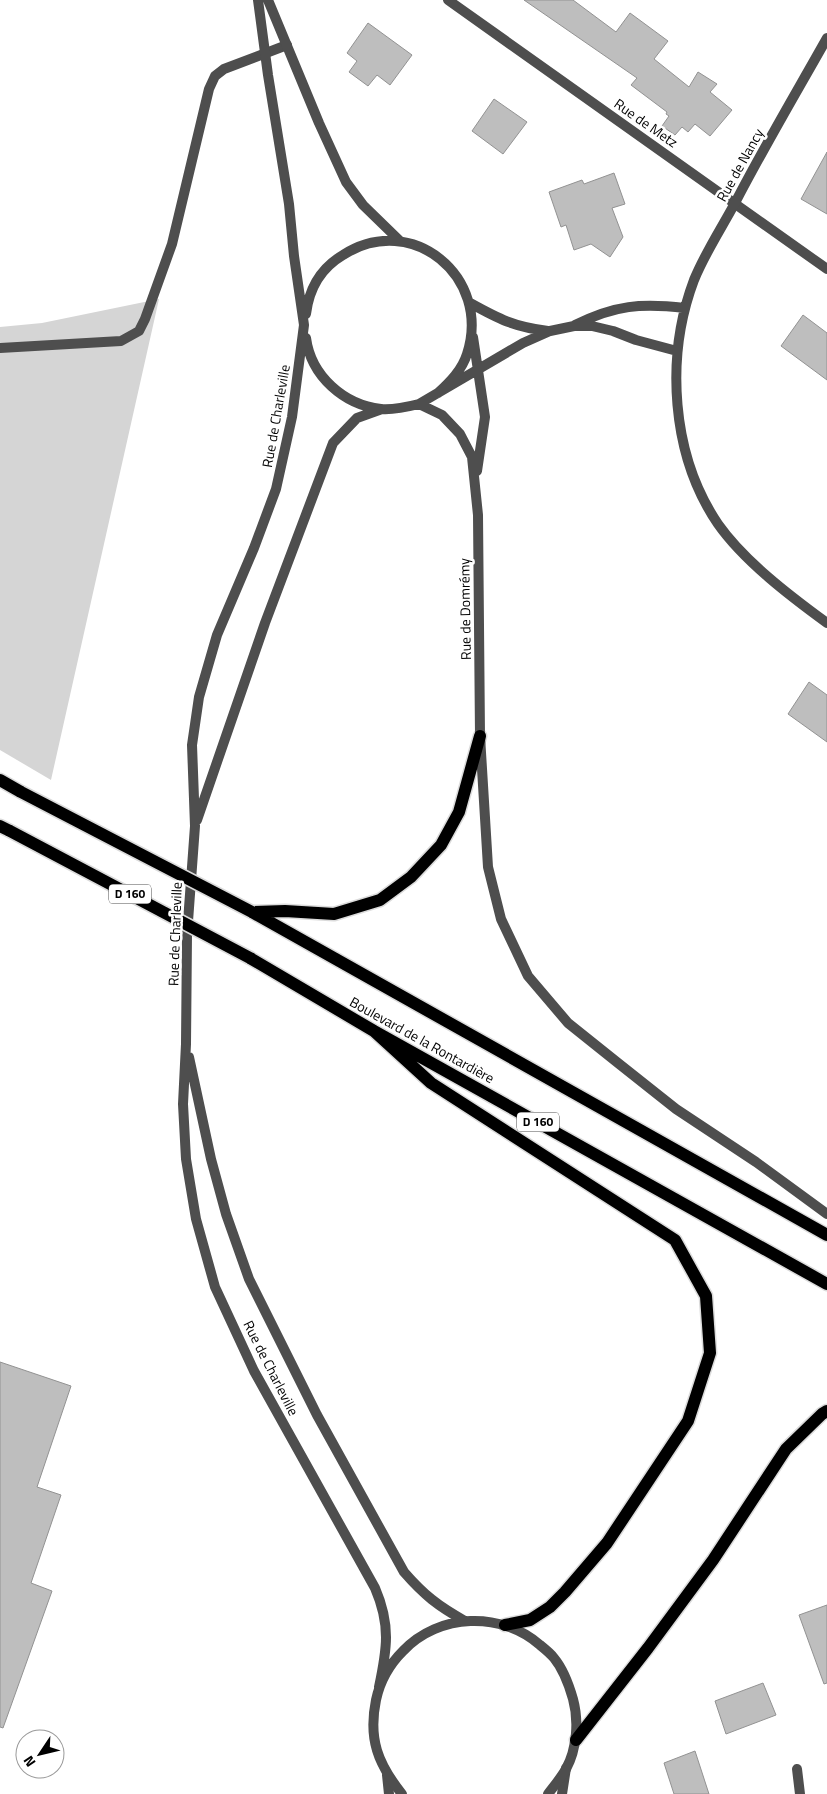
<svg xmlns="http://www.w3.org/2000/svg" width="827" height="1794" viewBox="0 0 827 1794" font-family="'Titillium Web',sans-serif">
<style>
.green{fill:#d5d5d5}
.building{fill:#bebebe;stroke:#929292}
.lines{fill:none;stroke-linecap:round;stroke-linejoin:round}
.primary-casing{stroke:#dbdbdb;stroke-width:15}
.service{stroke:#4e4e4e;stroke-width:10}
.minor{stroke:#4e4e4e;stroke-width:10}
.tertiary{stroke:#4e4e4e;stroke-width:10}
.primary{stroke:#000;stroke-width:12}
.primary-bridge-casing{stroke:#dbdbdb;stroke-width:15;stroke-linecap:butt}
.primary-bridge{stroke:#000;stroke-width:12}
.labels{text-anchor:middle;stroke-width:5;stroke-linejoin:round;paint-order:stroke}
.shield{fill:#fff;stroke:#4c4c4c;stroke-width:1}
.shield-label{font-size:12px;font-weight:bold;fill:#000}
.street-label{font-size:14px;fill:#000;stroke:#fff}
</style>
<rect width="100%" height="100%" fill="#fff"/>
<path class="green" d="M 159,299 L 51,780 L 0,750 L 0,327 L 42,323 Z"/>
<path class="building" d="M 524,0 L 573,0 L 616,32 L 630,13 L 668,41 L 654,59 L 689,87 L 698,72 L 717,84 L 710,92 L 732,110 L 710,136 L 695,124 L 688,132 L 682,127 L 675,135 L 662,126 L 669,116 L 666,114 L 667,112 L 631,85 L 637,78 Z
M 368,23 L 412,55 L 390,85 L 377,75 L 368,86 L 349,72 L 357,61 L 347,53 Z
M 494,99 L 527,122 L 503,154 L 472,131 Z
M 827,152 L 827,214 L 801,199 Z
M 614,173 L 625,204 L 612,208 L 623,237 L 610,257 L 591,244 L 574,250 L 566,225 L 561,227 L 549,192 L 582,180 L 584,184 Z
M 803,315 L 827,333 L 827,380 L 781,346 Z
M 809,682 L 827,695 L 827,742 L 788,714 Z
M 0,1362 L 71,1386 L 37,1487 L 61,1495 L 31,1583 L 52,1591 L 3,1728 L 0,1727 Z
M 827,1605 L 827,1683 L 824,1684 L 799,1615 Z
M 763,1683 L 776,1715 L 726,1734 L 715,1701 Z
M 695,1751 L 709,1794 L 674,1794 L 664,1763 Z"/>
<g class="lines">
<g class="primary-casing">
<path id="primary" d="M 0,780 L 21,792
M 0,826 L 10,831
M 252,912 L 827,1235
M 253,912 L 285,911 L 334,914 L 380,900 L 411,877 L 441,845 L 459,812 L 480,736
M 250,958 L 374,1031 L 827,1284
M 374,1031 L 431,1083 L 675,1240 L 706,1296 L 710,1353 L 688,1421 L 607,1543 L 565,1592 L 550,1607 L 530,1620 L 505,1625
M 576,1740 L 648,1648 L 713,1560 L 786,1449 L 822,1414 L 827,1411"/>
</g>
<path class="service" d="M 0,348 L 121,341 L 139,331 L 145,319 L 172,244 L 209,89 L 215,76 L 224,69 L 287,45"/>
<path class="minor" d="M 448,0 L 827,269
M 797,1769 L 800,1794
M 387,1775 L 389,1794
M 562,1794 L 566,1768"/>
<path class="tertiary" d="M 258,0 L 268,75 L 289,204 L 294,256 L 304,325 L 292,417 L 276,489 L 254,548 L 217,635 L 199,697 L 192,745 L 195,826 L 187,935 L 186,1044 L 183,1104 L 186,1159 L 196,1219 L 215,1287 L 254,1371 L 375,1588 C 391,1625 387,1649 379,1687
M 268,0 L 319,123 L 346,182 L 363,205 L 400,241
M 827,38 C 796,93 764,147 735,203 C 721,229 705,253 694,280 C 665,357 671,455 718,524 C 744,561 790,596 827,623
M 470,303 C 499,319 514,327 548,331
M 306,314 C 309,289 321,268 343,255 C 412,211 492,277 467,354 C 462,370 450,382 438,393
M 575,325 C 615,305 641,303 685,308
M 473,337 L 485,417 L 477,471
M 306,338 C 311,376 344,405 381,409 C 394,410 407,407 419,404 L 523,343 L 550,331 L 574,326 L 592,326 L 613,331 L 636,340 L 677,351
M 419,404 L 442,415 L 460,434 L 472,457 L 478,515 L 480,736 L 488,867 L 501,919 L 528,976 L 568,1023 L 618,1063 L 676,1109 L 756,1162 L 827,1214
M 197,820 L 265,623 L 333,443 L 357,418 L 382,409
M 189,1057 L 211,1159 L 226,1214 L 249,1279 L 317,1415 L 404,1572 C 424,1595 438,1606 465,1621
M 402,1794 C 378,1764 368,1739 376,1700 C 380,1681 389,1665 403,1651 C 439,1613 501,1611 540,1645 C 545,1649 550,1653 554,1658 C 564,1670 569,1685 573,1699 C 579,1721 577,1749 566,1769 C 561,1778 554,1786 548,1794"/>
<use href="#primary" class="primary"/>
<g class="primary-bridge-casing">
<path id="primary-bridge" d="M 21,792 L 252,912
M 10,831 L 250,958"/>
</g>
<use href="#primary-bridge" class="primary-bridge"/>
</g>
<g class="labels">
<g class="shield">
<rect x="109" y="884.5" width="42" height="19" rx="4"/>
<rect x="517" y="1112.5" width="42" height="19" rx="4"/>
</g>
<g class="shield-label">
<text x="130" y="898">D 160</text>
<text x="538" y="1126">D 160</text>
</g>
<g class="street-label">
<text transform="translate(646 123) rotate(35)" y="5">Rue de Metz</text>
<text transform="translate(740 165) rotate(-61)" y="5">Rue de Nancy</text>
<text transform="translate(276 416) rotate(-80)" y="5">Rue de Charleville</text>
<text transform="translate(465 609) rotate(-91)" y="5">Rue de Domrémy</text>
<text transform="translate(175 934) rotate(-88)" y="5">Rue de Charleville</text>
<text transform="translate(422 1040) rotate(29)" y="5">Boulevard de la Rontardière</text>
<text transform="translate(271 1368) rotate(63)" y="5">Rue de Charleville</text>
</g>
</g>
<g transform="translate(40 1754) rotate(235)"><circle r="24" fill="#ffffff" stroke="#999999"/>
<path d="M0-4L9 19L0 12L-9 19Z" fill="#000000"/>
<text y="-8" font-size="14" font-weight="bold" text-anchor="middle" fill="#000000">N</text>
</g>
</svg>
